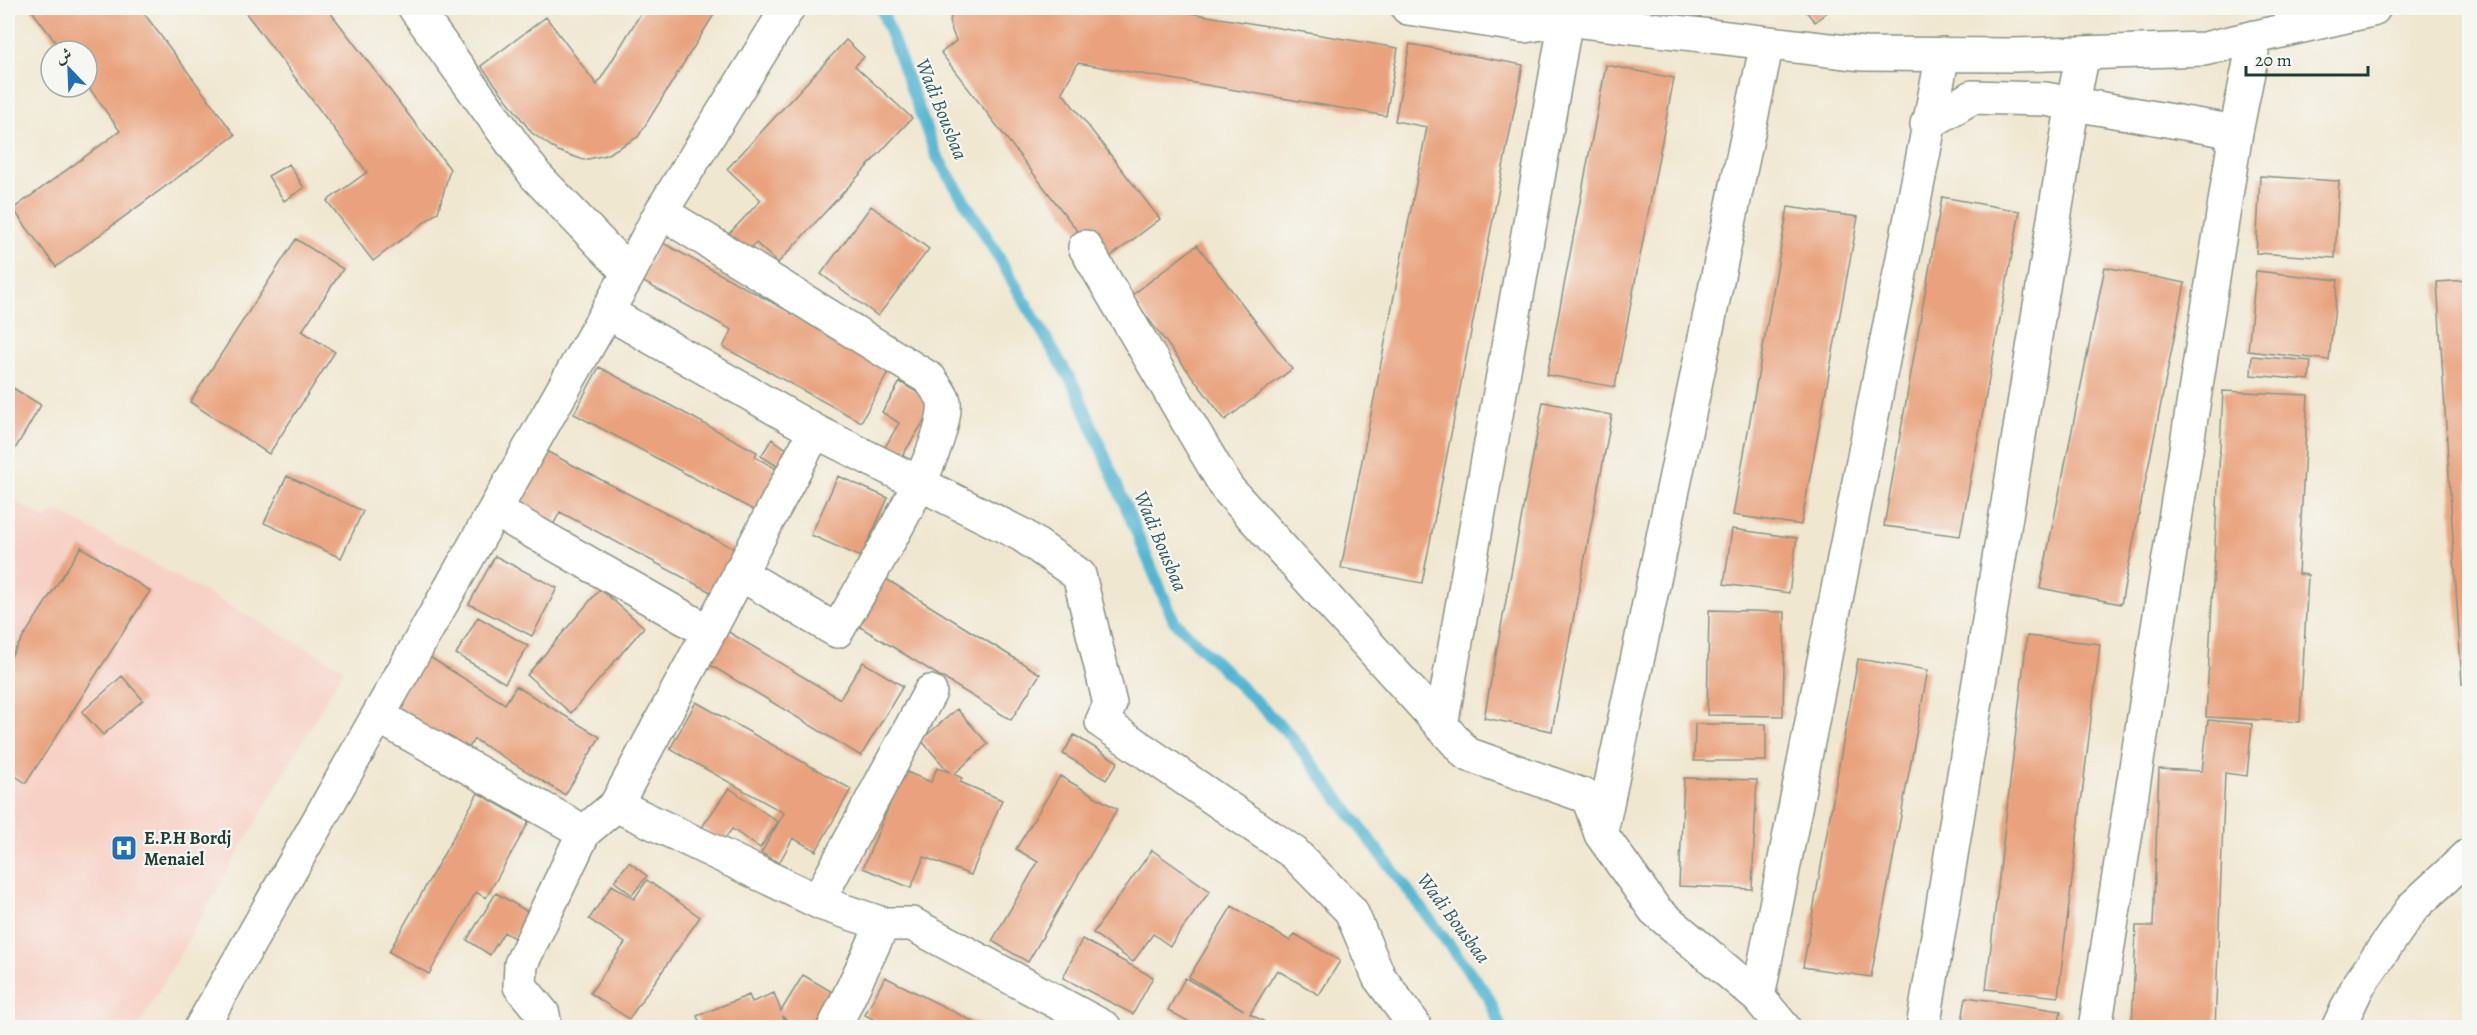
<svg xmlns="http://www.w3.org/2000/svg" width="2477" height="1035" viewBox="0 0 2477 1035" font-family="Alegreya,Amiri,serif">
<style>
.built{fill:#f7d1c6}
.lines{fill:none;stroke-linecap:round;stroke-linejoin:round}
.stream{stroke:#52b5d1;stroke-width:12}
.building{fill:#e9a27d}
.minor-casing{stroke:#889282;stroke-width:36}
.minor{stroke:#fff;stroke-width:33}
.labels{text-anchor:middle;stroke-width:4.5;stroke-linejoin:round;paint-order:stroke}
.poi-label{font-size:18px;font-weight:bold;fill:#1f3d34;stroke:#f6f6f2;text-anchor:start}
.water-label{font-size:20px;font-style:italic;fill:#2c5b5b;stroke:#f6f6f2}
</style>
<rect width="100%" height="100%" fill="#f6f6f2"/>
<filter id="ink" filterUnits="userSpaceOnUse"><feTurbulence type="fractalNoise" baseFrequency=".0167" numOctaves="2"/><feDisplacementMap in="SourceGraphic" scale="12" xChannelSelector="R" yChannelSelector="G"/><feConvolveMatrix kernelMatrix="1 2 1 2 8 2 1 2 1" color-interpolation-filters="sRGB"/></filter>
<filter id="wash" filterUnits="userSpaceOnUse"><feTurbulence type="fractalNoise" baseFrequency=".008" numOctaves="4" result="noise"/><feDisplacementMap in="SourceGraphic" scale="24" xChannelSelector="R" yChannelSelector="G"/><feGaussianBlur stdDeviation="1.35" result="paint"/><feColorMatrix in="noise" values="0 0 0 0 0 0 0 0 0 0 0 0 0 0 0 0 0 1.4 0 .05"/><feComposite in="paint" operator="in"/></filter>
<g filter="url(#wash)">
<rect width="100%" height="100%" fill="#f0e7d0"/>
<path class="built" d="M 8,498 L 46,519 L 56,510 L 344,669 L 138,1027 L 8,1027 Z"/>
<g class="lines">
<path class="stream" d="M 881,8 L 936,155 L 985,234 L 1077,391 L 1174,621 L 1291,736 L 1488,996 L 1501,1028"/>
</g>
<g id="blocks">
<path class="building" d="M 30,8 L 140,8 L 235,135 L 56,267 L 13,209 L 120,131 L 87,85 L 87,51 L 62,51 Z
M 242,8 L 327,8 L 450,169 L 438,212 L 373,261 L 327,201 L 367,172 Z
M 644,8 L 718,8 L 638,137 L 606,155 L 584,160 L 558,151 L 532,133 L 481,66 L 546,17 L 597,85 Z
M 955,8 L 1160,8 L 1398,48 L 1386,116 L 1078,63 L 1062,92 L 1160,219 L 1102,263 L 941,53 L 956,41 L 950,25 L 951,14 Z
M 1803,8 L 1832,8 L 1815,22 Z
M 846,40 L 864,57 L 855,66 L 912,118 L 778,263 L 756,243 L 744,255 L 725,238 L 761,200 L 727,169 Z
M 1410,44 L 1523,65 L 1422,583 L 1341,568 L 1427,127 L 1395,121 Z
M 1606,65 L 1674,78 L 1615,387 L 1547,375 Z
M 289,164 L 304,188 L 284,201 L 268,176 Z
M 2260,176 L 2339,181 L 2335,258 L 2256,253 Z
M 1942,197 L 2020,211 L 1960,536 L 1884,526 Z
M 871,206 L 929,249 L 878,316 L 821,274 Z
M 1788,207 L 1858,217 L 1801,525 L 1733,515 Z
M 296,239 L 343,269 L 302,331 L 335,352 L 269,454 L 190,402 Z
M 661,242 L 891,367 L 861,422 L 723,347 L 732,330 L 640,280 Z
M 1197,245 L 1292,369 L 1225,420 L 1131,296 Z
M 2105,267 L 2185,283 L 2121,604 L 2040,588 Z
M 2256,271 L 2338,280 L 2329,360 L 2248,351 Z
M 2469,280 L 2469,683 L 2462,684 L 2437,282 Z
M 2252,356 L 2311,361 L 2309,380 L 2251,375 Z
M 599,367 L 757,452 L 755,457 L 782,472 L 759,513 L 574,414 Z
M 900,382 L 935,403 L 901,458 L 884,449 L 899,423 L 882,412 Z
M 8,385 L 41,405 L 8,461 Z
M 2223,391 L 2308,395 L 2298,574 L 2308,575 L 2300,722 L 2206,717 Z
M 1543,402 L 1612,415 L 1552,731 L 1484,718 Z
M 772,439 L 791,452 L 780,468 L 761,456 Z
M 542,449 L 740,552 L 718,596 L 560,512 L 553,525 L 513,504 Z
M 287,476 L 363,511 L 341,558 L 264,523 Z
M 838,476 L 888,498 L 861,557 L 811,535 Z
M 1732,529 L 1797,538 L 1789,593 L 1724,584 Z
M 81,547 L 150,591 L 26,783 L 8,771 L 8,661 Z
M 495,556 L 557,588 L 532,636 L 469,604 Z
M 886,579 L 1040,674 L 1011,720 L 857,625 Z
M 600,589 L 644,627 L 571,713 L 527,675 Z
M 1709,610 L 1785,612 L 1783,716 L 1707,715 Z
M 478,617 L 528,646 L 505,683 L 456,654 Z
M 727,631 L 840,699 L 863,662 L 903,686 L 861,756 L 707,663 Z
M 2027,636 L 2100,644 L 2058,997 L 1986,989 Z
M 423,653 L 505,704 L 516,686 L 600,737 L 565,795 L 474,739 L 466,753 L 390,707 Z
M 1858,659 L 1928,670 L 1871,977 L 1803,967 Z
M 122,676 L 143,700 L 103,735 L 82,712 Z
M 696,702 L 851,789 L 816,851 L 793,838 L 779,863 L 761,853 L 784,813 L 670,749 Z
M 957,709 L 988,744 L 954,774 L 962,778 L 960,782 L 1002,800 L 971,875 L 924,857 L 911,888 L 863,868 L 904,771 L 931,782 L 937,768 L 949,772 L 921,740 Z
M 2208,720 L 2252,724 L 2247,776 L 2225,773 L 2215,1028 L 2132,1028 L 2136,926 L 2153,926 L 2159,769 L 2202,771 Z
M 1695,724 L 1766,724 L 1766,761 L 1694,761 Z
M 1074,735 L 1118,762 L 1106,780 L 1063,754 Z
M 1060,776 L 1117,809 L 1028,962 L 992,941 L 1038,862 L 1016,849 Z
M 1684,778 L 1757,780 L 1752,889 L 1679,886 Z
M 729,788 L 778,822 L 760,848 L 732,829 L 722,842 L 702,827 Z
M 478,793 L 529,822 L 486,898 L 476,892 L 429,974 L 389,952 Z
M 1152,850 L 1210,891 L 1170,946 L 1153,934 L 1133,962 L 1093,933 Z
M 629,862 L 647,876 L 632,895 L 614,881 Z
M 647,880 L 700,917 L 629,1019 L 590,993 L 625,943 L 589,919 L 612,885 L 634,899 Z
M 496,893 L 530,913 L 514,938 L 504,932 L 490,955 L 467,940 Z
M 1232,906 L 1290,941 L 1295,934 L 1340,961 L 1319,995 L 1277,970 L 1250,1014 L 1265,1022 L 1262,1028 L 1200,1028 L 1168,1010 L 1185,978 L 1244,1010 L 1189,977 Z
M 1082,939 L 1153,977 L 1133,1014 L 1063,978 Z
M 803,975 L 834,993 L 814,1028 L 802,1028 L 783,1017 L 788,1028 L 702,1028 L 697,1016 L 749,995 L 752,1002 L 774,993 L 781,1011 Z
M 885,977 L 986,1028 L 890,1028 L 865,1015 Z
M 1966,997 L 2061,1011 L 2058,1028 L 1961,1028 Z"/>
</g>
</g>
<g filter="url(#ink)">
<use href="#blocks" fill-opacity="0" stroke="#889282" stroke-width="1.5"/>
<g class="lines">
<g class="minor-casing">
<path id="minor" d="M 1408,8 L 1524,26 L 1566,19 L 1585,10
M 1927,124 L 1972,97 L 2045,99 L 2236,132
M 661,212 L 930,379 C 934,386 943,395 944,402 C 949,449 863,585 837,631 L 739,573
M 1085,247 L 1227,488 L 1467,754 L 1588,797 L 1601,834 L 1655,910 L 1758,997 L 1784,1028
M 629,273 L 661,212 L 788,8
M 607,312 L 815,431 L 709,632
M 815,431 L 1022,535 L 1079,575 L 1110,704 L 1102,722 L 1294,853 L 1351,911 L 1379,977 L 1413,1023 L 1412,1028
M 495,510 L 709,632 L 616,805 L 584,832 L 521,964 L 520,986 L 543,1014 L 545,1028
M 378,716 L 584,832
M 1441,726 L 1566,19 L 1863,54 L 2014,55 L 2204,49 L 2372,10 L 2374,8
M 616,805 L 823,904 L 883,924 L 912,924 L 1105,1028
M 1601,832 L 1767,43
M 818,901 L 930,692
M 1758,997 L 1943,54
M 201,1028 L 629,273 L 536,176 L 415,8
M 834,1028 L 883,924
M 1923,1028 L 2073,102 L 2083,54
M 2095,1028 L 2236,132 L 2255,37
M 2338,1028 L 2358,986 L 2413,907 L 2470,854"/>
</g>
<use href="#minor" class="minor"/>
</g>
</g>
<defs>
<g id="hospital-square" transform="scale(1.35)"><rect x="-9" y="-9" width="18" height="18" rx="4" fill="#1f6fb2" stroke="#f6f6f2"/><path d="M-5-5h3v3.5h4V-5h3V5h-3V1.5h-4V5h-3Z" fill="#fff"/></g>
</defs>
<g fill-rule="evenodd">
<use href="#hospital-square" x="124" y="848"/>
</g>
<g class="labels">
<g class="poi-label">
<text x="144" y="844">E.P.H Bordj<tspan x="144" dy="21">Menaiel</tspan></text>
</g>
<g class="water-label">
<text transform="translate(942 109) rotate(68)" y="7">Wadi Bousbaa</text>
<text transform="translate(1161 541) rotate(67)" y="7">Wadi Bousbaa</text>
<text transform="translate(1454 918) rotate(53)" y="7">Wadi Bousbaa</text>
</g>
</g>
<rect width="2477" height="1035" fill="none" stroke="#f6f6f2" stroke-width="30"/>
<g transform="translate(69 69) rotate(337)"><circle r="28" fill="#f6f6f2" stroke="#a0aca6" stroke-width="1.5"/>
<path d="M0-4.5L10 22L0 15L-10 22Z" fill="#1f6fb2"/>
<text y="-9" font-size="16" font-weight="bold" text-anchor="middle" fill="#1f3d34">ش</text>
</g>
<path d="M2246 66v9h122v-9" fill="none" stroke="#1f3d34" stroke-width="3"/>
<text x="2255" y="66" font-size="18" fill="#1f3d34" stroke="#f6f6f2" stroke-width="4.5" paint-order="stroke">20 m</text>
</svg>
